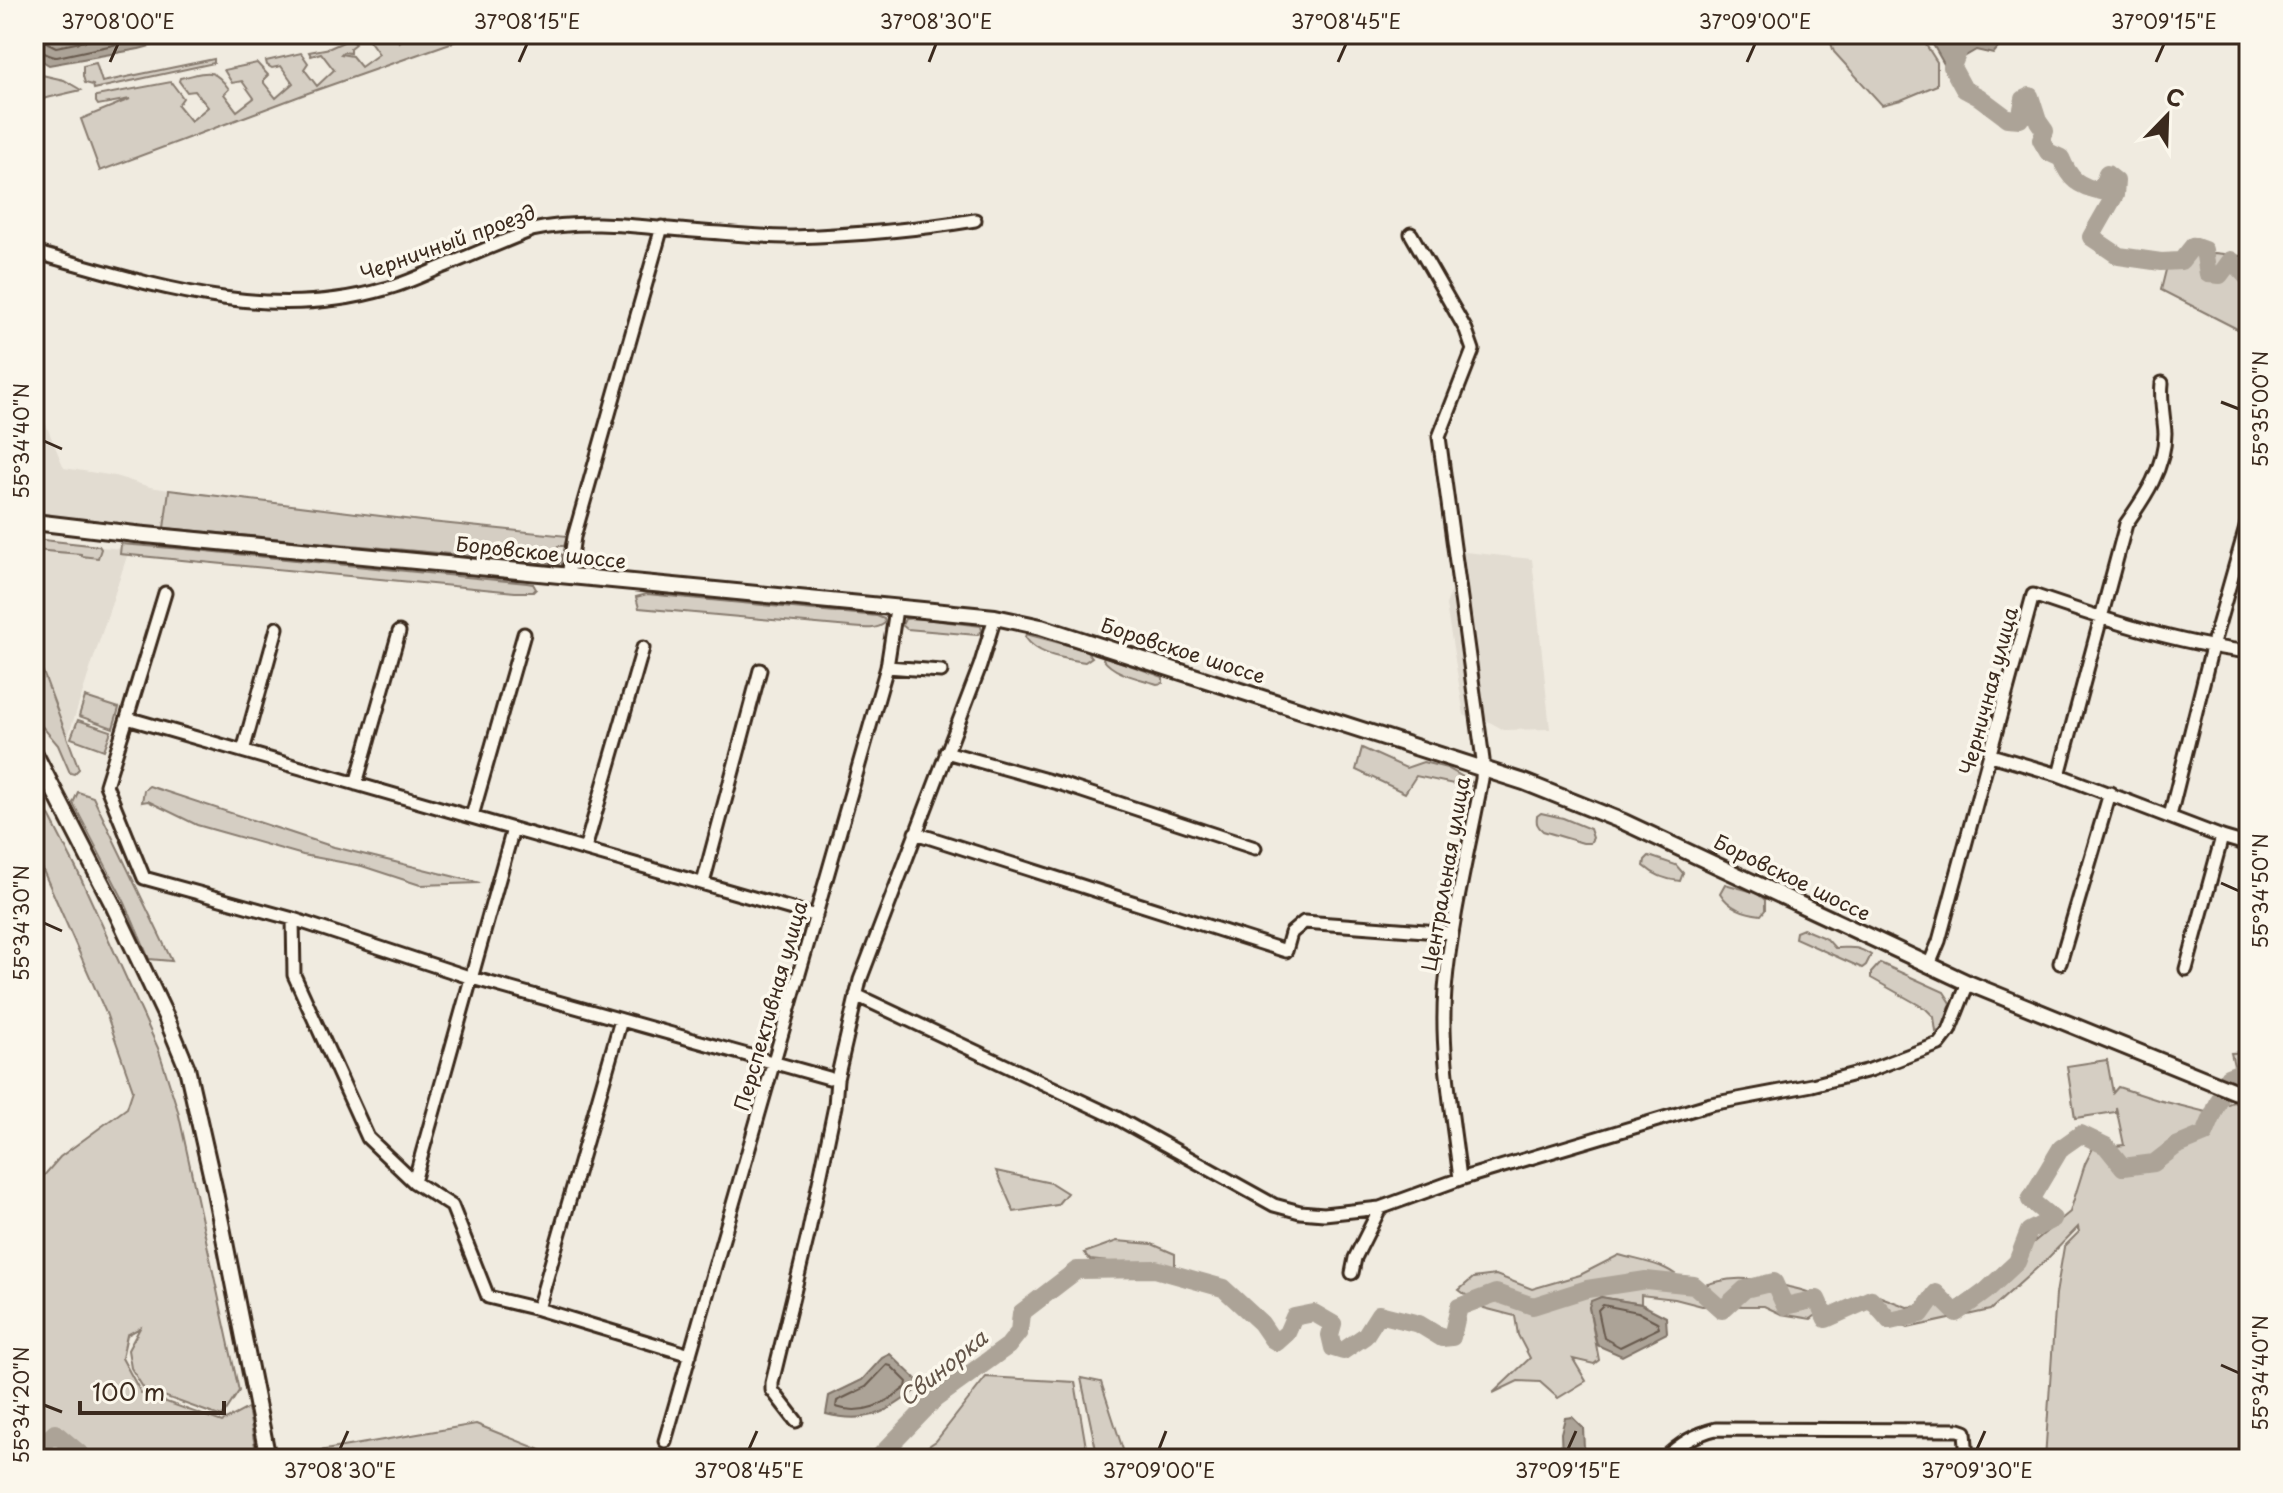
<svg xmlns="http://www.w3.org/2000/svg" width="2283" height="1493" viewBox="0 0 2283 1493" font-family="'Playpen Sans',sans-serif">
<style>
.built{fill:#e2dcd1}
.green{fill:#d5cec3;stroke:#887c70;stroke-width:2}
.water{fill:#aca397;stroke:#7f7367;stroke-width:2}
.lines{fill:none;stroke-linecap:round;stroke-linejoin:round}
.shore{stroke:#685a4e;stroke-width:2}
.river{stroke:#aca397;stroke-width:18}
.minor-casing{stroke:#3b2a1e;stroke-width:17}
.major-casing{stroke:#3b2a1e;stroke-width:20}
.minor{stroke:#fbf7ec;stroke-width:11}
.major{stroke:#fbf7ec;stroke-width:14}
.ticks{fill:none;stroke:#3b2a1e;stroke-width:3}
.labels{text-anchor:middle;stroke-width:7;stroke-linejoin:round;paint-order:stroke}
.street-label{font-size:20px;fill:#3b2a1e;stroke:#fbf7ec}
.water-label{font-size:22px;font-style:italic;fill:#635448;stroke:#fbf7ec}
.neatline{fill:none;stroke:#3b2a1e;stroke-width:3}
.ticks-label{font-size:20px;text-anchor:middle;fill:#3b2a1e}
</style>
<rect width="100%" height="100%" fill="#f0ebe0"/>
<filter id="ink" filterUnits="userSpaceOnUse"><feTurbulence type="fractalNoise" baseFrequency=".0125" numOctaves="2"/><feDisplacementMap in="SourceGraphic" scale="16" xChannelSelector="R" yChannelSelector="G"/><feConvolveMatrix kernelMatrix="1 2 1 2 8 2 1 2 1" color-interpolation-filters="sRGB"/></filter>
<g filter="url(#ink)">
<path class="built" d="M 34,396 L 64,468 L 115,476 L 150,487 L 169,490 L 164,528 L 34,515 Z
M 34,539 L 129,550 L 68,737 L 34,654 Z
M 1465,552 L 1532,559 L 1550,729 L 1504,730 L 1484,719 L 1473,719 L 1464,715 L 1446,605 Z"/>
<path class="green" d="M 357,34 L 394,34 L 399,42 L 411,34 L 476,34 L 308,93 L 100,171 L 81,119 L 130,99 L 98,105 L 96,102 L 96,96 L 171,82 L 183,98 L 178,105 L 191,121 L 208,107 L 195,91 L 187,92 L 179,81 L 180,78 C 206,73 212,65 229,89 L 224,94 L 237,111 L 254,98 L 242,81 L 232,83 L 224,70 L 257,63 L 268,75 L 264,79 L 264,83 L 276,98 L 293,83 L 281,66 L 272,68 L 267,65 L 266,61 L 301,53 L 308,63 L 304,69 L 317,86 L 334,70 L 321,53 L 311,56 L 309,52 L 330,48 L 350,39 L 355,44 L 350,48 L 350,53 L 343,52 L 341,54 L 352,56 L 361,67 L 379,54 L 366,36 L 358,37 Z
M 1828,34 L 1919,34 L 1937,62 L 1937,85 L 1901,100 L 1882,105 L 1834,52 Z
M 214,59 L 214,63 L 94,89 L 93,85 L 85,83 L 83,76 L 83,66 L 96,63 L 102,82 Z
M 42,75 L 64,80 L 81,90 L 34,101 L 34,92 L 42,88 L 42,78 L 34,79 L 34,76 Z
M 2215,253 L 2249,257 L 2249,335 L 2161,290 L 2170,254 Z
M 169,490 L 421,521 L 568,536 L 564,546 L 558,546 L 557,553 L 563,555 L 559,564 L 164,528 Z
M 34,539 L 99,546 L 101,549 L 98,558 L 81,556 L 81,554 L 34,550 Z
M 121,544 L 196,550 L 527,583 L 533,584 L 536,589 L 533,592 L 515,592 L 120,554 Z
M 647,594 L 877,616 L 884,619 L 885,623 C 875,631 862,628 850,627 L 639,608 L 636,597 Z
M 916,618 L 981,626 L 982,631 L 977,635 L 907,629 L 902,625 L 905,619 Z
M 1026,634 L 1086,650 L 1092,657 L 1085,662 C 1063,658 1038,656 1025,637 Z
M 1104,656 L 1163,677 L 1163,683 L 1157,684 C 1139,678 1115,675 1103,659 Z
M 43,672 L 79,769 L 74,774 L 70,773 L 58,745 L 34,717 L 34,676 Z
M 85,697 L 119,708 L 113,728 L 79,716 Z
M 78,720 L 111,731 L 104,750 L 71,738 Z
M 1362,748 L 1406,768 L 1423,762 L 1447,768 L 1472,782 L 1474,786 L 1463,786 L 1416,776 L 1405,793 L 1356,770 Z
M 34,786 L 78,872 L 158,1048 L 178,1111 L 239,1391 L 222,1417 L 144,1389 L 131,1368 L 128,1350 L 140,1328 L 127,1335 L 122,1358 L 141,1393 L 222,1422 L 248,1408 L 257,1457 L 236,1459 L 34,1459 L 34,1187 L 60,1157 L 127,1108 L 133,1090 L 106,1013 L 34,850 Z
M 149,786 L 334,847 L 480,883 L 420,885 L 362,866 L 303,855 L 197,825 L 148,801 L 142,802 L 144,790 Z
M 78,792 L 93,797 L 172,961 L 149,959 L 125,903 L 73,803 Z
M 1541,813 L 1563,818 L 1590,829 L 1593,838 L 1590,843 L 1583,843 L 1543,831 C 1537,826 1536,823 1537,816 Z
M 1649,856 L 1676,865 L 1683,873 L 1680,881 C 1666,880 1654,875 1644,866 L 1645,860 Z
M 1725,884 L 1757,893 L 1765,900 L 1765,910 L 1761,915 C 1744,913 1729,908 1720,893 Z
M 1803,929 L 1827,939 L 1835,948 C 1851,948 1856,945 1871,955 L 1866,965 L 1862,968 L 1795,938 L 1796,932 Z
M 1880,963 L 1944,992 L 1951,1003 L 1942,1030 L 1936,1032 L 1934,1017 L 1926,1009 L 1871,978 L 1871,973 Z
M 2249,1052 L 2249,1082 L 2237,1078 L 2231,1053 Z
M 2107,1060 L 2113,1093 L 2118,1087 L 2158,1100 L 2206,1112 L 2233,1102 L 2249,1108 L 2249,1459 L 2045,1459 L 2056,1294 L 2064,1247 L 2079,1232 L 2078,1227 L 2047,1259 L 1990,1310 L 1908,1328 L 1868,1309 L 1876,1295 L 1907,1307 L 1954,1304 L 1980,1287 L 2070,1212 L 2085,1164 L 2093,1148 L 2124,1145 L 2116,1107 L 2116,1112 L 2075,1118 L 2067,1066 Z
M 996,1171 L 1051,1183 L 1067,1193 L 1057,1205 L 1014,1212 Z
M 1117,1241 L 1152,1244 L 1175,1254 L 1175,1269 L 1090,1260 L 1084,1253 Z
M 1619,1255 C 1648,1263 1673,1264 1690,1290 C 1729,1275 1750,1276 1789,1287 C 1805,1291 1817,1293 1829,1305 L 1811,1319 L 1781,1314 L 1764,1306 L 1702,1306 L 1675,1299 L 1641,1295 L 1641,1304 L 1600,1297 L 1589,1307 L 1599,1360 L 1594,1364 L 1573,1359 L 1586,1381 L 1558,1398 L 1540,1382 L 1518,1381 L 1493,1393 L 1530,1358 L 1518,1335 L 1515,1316 L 1484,1308 L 1459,1290 L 1473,1278 L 1496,1275 L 1532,1289 L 1580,1275 Z
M 986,1377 L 1075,1382 L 1088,1459 L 909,1459 L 936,1441 Z
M 1081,1378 L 1101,1382 L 1126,1459 L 1098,1459 Z
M 476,1424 L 563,1459 L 324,1459 L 319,1451 Z"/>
<path class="water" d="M 34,34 L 194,34 L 139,49 L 49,65 L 34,56 Z
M 1927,34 L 1992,34 L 1993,42 L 2002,43 L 1993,54 L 1976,50 L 1959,60 L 1954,72 L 1949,73 Z
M 1601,1297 L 1641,1304 L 1666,1317 L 1667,1333 L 1622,1356 L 1597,1345 L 1589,1307 L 1591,1301 Z
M 890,1354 L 918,1381 L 917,1389 C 886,1414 866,1424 826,1414 L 829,1396 L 862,1380 L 882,1358 Z
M 1572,1417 L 1583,1428 L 1584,1447 L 1579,1459 L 1562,1459 L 1561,1433 L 1565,1418 Z"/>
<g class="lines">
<path class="shore" d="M 34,40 L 42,40 L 56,47 L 121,34
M 34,50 C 43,50 48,57 57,57 L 165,34
M 1603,1305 L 1638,1312 L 1657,1322 L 1659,1328 L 1620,1347 L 1604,1338 L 1598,1310 Z
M 887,1365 L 891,1366 L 907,1382 L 906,1387 C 885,1404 863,1416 836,1407 L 837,1401 L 866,1387 Z"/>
<path class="river" d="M 1965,34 L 1952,67 L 1964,89 L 1979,97 L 2007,118 L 2020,119 L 2024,99 L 2030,96 L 2038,121 L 2045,131 L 2041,140 L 2048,152 L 2061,158 C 2070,180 2078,186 2101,191 L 2107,174 L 2116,181 L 2115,195 L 2091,237 L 2119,256 L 2161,262 L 2181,261 L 2193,246 L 2204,250 L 2208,274 L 2220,275 L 2231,260 L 2249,279
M 2228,1077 L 2249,1069
M 34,1449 L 40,1452 L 45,1442 L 55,1433 L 86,1459
M 877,1459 L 935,1399 L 1008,1346 L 1019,1332 L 1021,1313 L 1077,1270 L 1155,1269 L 1223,1288 L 1261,1323 L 1272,1339 L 1277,1342 L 1287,1333 L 1294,1317 L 1314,1313 L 1333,1324 L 1330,1335 L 1333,1348 L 1343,1351 L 1365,1336 L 1379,1314 L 1419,1324 L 1442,1338 L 1452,1337 L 1459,1307 L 1496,1293 L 1533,1306 L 1587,1289 L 1646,1280 L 1694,1285 L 1722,1310 L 1745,1289 L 1774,1282 L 1785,1306 L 1817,1299 L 1826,1319 L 1871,1299 L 1890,1321 L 1921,1314 L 1936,1293 L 1956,1313 L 1986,1291 L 2017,1262 L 2029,1231 L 2053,1219 L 2030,1200 L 2061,1148 L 2081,1134 L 2106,1146 L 2123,1167 L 2154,1163 L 2176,1146 L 2205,1134 L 2221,1096"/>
<g class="minor-casing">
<path id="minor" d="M 1411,234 L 1466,330 L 1473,350 L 1439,437 L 1483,760 L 1482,779 C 1469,848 1451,919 1445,990 C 1440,1052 1453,1117 1460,1179
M 34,252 C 150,284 264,324 385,289 C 405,284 423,275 442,267 C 472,255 502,242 532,230 C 595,216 656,230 720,233 C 744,235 769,237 793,237 C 854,235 915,230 975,220
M 568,576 L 574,537 L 662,227
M 165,593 L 127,718 L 816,916
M 887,667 L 941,671
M 127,718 L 106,785 L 144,878 L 293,919 L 472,978 L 829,1078
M 243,751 L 277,628
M 946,752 L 1061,784 L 1255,848
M 1991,755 L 2059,775 L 2222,837 L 2249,845
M 2059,775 L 2126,524 C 2145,497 2165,468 2165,433 C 2164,416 2160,400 2162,383
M 356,784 L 399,632
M 472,816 L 524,634
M 2170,816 L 2212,647 L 2249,517
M 915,833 L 1286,951 L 1291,933 L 1304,922 L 1452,933
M 585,849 L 643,648
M 703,883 L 760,670
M 293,919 L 294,975 L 368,1138 L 414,1182 L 452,1206 L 488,1297 L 538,1309 L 690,1355
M 2060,963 L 2110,793
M 1929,965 L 1939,941 L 2033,595 C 2103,619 2175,643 2249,652
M 2186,969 L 2222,837
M 856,995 L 1117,1118 L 1274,1205 L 1300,1212 L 1324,1214 L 1380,1208 L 1460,1179 L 1711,1104 L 1812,1085 L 1870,1070 L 1939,1044 L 1949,1031 L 1968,983
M 414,1182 L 513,829
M 1352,1273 L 1355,1258 L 1380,1208
M 538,1309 L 621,1020
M 796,1421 L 772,1390 L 772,1383 L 808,1235 L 835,1106 L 837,1079 L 860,980 L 980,666 L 995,617
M 665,1441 L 887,667 L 896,609
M 1664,1459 C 1679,1444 1695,1434 1716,1429 L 1959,1430 L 1965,1432 L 1967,1459"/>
</g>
<g class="major-casing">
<path id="major" d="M 34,522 L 135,534 L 995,617 L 1041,627 L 1524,782 L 1624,822 L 1968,983 L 2249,1097
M 34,752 L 112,903 L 166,1017 L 187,1068 L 214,1187 L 268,1459"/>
</g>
<use href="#minor" class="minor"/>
<use href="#major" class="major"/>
</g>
</g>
<path class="ticks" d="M 110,62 L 118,44M 519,62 L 527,44M 929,62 L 936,44M 1338,62 L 1346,44M 1747,62 L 1755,44M 2156,62 L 2164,44M 2221,402 L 2239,409M 44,441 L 62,449M 2221,883 L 2239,891M 44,923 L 62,931M 2221,1365 L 2239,1373M 44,1405 L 62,1412M 340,1449 L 348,1431M 749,1449 L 757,1431M 1159,1449 L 1166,1431M 1568,1449 L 1576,1431M 1977,1449 L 1985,1431"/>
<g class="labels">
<g class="street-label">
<text transform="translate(448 243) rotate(-20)" y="7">Черничный проезд</text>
<text transform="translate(541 553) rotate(6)" y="7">Боровское шоссе</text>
<text transform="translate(1183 651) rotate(18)" y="7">Боровское шоссе</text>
<text transform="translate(1989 691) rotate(-75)" y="7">Черничная улица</text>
<text transform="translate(1446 874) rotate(-80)" y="7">Центральная улица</text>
<text transform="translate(1792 878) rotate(26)" y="7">Боровское шоссе</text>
<text transform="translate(771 1006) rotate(-74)" y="7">Перспективная улица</text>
</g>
<g class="water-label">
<text transform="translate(943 1368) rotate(-39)" y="8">Свинорка</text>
</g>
</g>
<rect width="2283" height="1493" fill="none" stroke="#fbf7ec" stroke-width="88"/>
<g transform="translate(2167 116) rotate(23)" stroke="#fbf7ec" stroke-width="6" paint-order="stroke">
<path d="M0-6L14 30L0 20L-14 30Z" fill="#3b2a1e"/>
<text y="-12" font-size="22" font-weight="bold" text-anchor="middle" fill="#3b2a1e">С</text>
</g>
<path d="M80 1401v12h144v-12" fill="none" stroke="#3b2a1e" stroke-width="4"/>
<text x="92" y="1401" font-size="24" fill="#3b2a1e" stroke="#fbf7ec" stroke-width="6" paint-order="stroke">100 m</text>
<rect x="44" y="44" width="2195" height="1405" class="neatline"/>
<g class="ticks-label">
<text x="118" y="29">37°08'00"E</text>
<text x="527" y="29">37°08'15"E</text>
<text x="936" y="29">37°08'30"E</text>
<text x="1346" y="29">37°08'45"E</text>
<text x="1755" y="29">37°09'00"E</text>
<text x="2164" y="29">37°09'15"E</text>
<text transform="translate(2261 409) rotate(-90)" y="7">55°35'00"N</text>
<text transform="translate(22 441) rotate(-90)" y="7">55°34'40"N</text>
<text transform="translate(2261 891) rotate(-90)" y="7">55°34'50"N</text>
<text transform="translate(22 923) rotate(-90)" y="7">55°34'30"N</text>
<text transform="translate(2261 1373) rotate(-90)" y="7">55°34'40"N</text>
<text transform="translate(22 1405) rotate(-90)" y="7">55°34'20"N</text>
<text x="340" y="1478">37°08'30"E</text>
<text x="749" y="1478">37°08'45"E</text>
<text x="1159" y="1478">37°09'00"E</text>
<text x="1568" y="1478">37°09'15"E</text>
<text x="1977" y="1478">37°09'30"E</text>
</g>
</svg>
